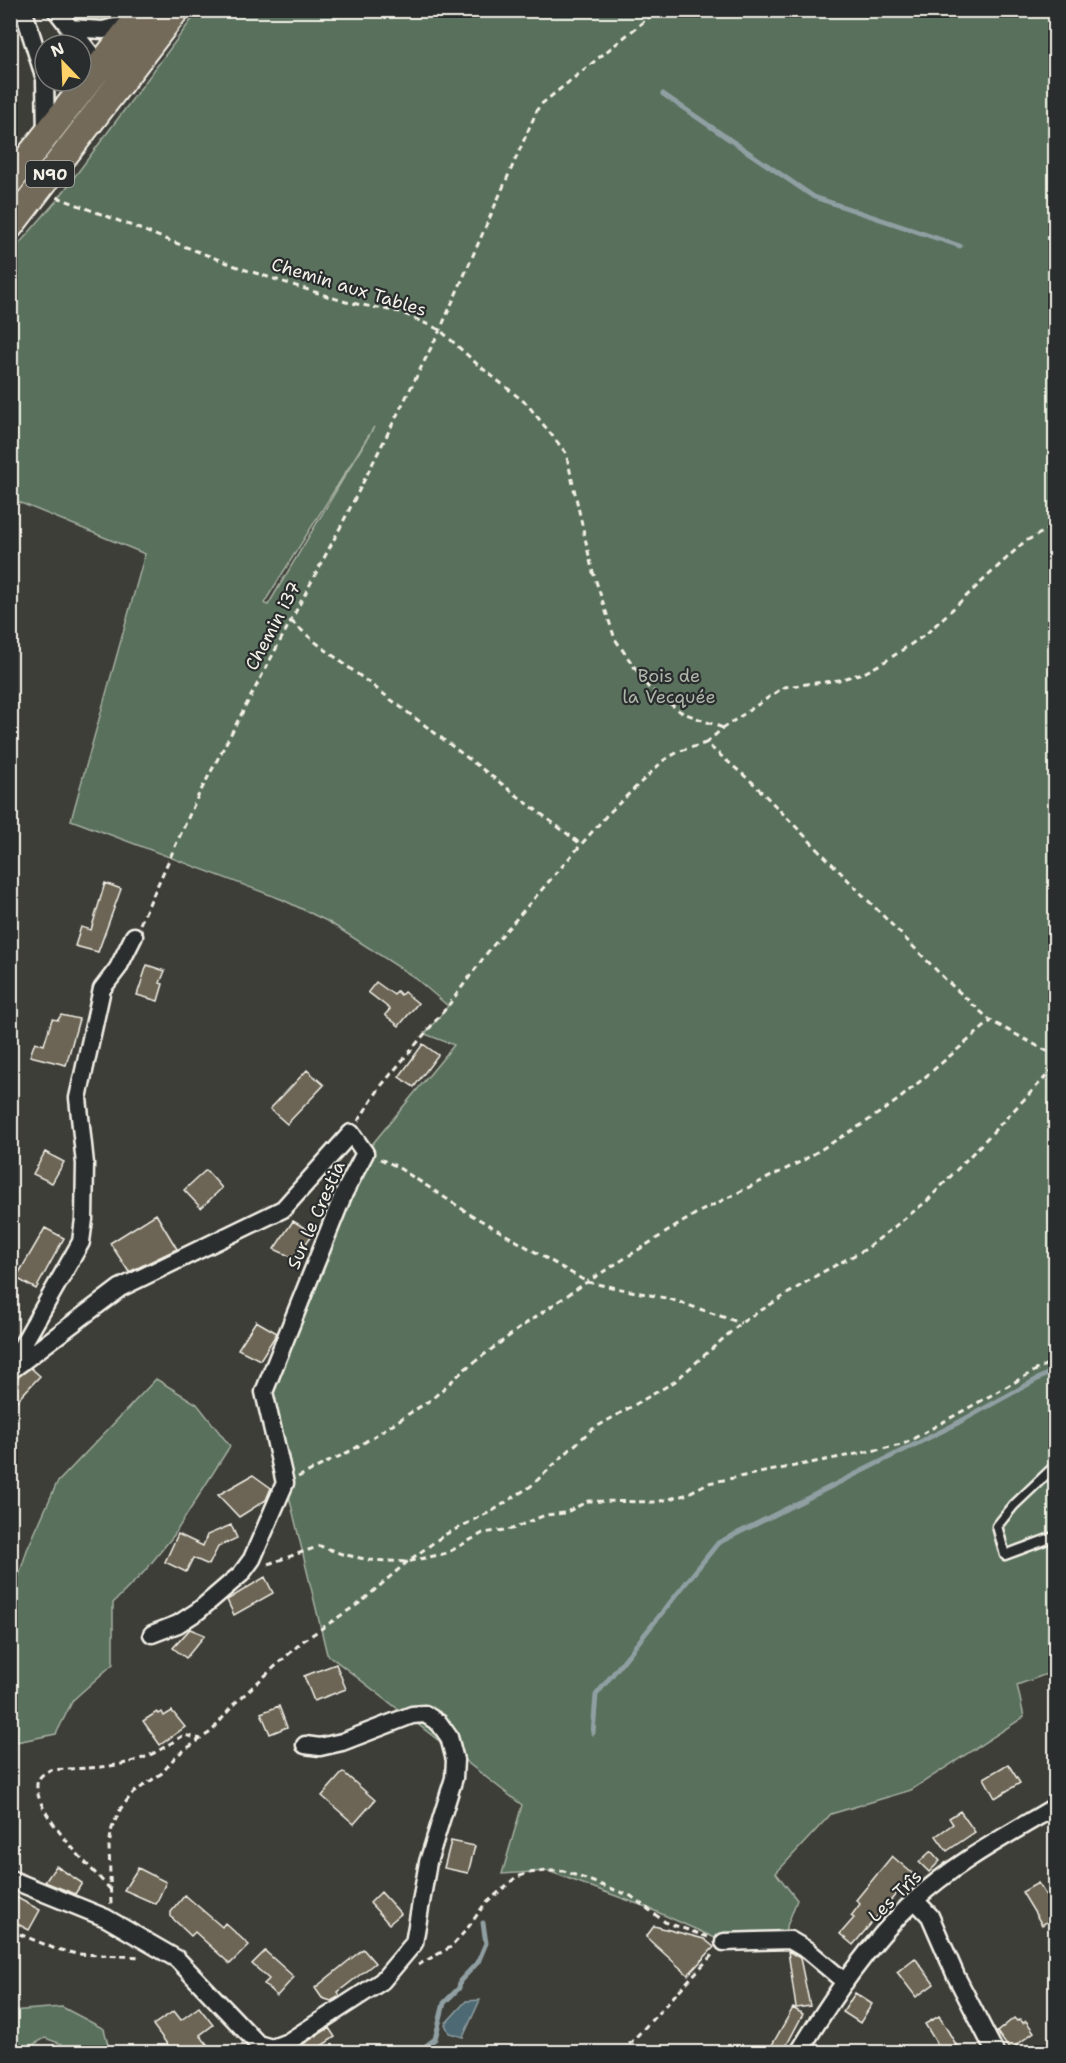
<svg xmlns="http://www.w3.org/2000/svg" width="1066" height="2063" viewBox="0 0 1066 2063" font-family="'Shantell Sans',sans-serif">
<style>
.green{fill:#586f5b;stroke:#a6b0a2;stroke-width:1.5;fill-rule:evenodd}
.water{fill:#4e6973;stroke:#909fa2;stroke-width:1.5}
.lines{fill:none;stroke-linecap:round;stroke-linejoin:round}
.stream{stroke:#909fa2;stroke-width:5}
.building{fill:#6c6554;stroke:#f4f1e8;stroke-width:1.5}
.service-casing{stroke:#f4f1e8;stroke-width:13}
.minor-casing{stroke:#f4f1e8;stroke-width:21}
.primary-casing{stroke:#f4f1e8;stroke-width:30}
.path{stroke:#f4f1e8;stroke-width:3;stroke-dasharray:6 4.5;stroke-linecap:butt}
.service{stroke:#2a2d2e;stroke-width:8}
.minor{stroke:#2a2d2e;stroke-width:16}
.primary{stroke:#736b5a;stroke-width:26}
.labels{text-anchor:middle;stroke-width:4.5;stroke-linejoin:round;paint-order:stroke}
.shield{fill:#2a2d2e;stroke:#b7b6b0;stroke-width:1.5}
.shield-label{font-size:16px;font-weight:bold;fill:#f4f1e8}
.street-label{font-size:18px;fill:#f4f1e8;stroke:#2a2d2e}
.park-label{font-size:18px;fill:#aeb6a9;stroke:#2a2d2e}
</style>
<rect width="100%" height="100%" fill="#3e3e39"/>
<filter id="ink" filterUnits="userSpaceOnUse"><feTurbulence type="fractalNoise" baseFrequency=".0167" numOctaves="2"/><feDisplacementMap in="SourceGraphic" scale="12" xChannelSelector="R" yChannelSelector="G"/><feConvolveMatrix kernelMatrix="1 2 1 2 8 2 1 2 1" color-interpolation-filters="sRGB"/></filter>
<g filter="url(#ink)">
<path class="green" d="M 60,11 L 143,11 L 135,22 L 69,28 Z
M 198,11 L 1055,11 L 1055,1671 L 1017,1685 L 1024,1717 L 911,1790 L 831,1814 L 776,1873 L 797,1900 L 782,1939 L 724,1942 L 646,1907 L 548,1871 L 502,1874 L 522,1805 L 327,1654 L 264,1392 L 365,1153 L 454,1045 L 425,1034 L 448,1006 L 414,977 L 329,922 L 281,899 L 71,820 L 145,554 L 11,499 L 11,253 L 58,199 ZM 374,427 L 268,605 L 265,604 L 264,603 Z
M 156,1379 L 197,1404 L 230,1446 L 174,1535 L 144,1572 L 113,1603 L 113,1664 L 73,1700 L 56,1734 L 11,1743 L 11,1601 L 27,1550 L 57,1483 Z
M 62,2007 L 104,2029 L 110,2052 L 60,2052 L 62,2044 L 45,2038 L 20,2052 L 11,2052 L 11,2011 Z"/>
<path class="water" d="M 480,2000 L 463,2037 L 449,2033 L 445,2024 L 466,2001 Z"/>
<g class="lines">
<path class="stream" d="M 663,94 L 814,197 L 960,246
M 593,1733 L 596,1695 L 718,1543 L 952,1426 L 1056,1369
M 418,2052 L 435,2039 L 444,2003 L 459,1988 L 460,1981 L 478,1962 L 486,1943 L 483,1923"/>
</g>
<path class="building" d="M 105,883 L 121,889 L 98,952 L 75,946 L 81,927 L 91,930 Z
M 147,965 L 165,971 L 160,983 L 163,984 L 158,1001 L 137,995 Z
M 376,982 L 394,995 L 397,991 L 401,995 L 404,992 L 418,1003 L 399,1026 L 385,1015 L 390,1009 L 368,992 Z
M 61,1015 L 79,1019 L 66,1065 L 30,1056 L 35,1042 L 44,1045 L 52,1019 L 58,1020 Z
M 423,1044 L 438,1055 L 414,1087 L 399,1077 Z
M 307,1070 L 324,1085 L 287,1124 L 270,1109 Z
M 45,1152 L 64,1162 L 52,1183 L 33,1174 Z
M 206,1170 L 222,1188 L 201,1208 L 184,1190 Z
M 156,1214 L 177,1249 L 129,1272 L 110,1243 Z
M 293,1221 L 313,1233 L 296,1259 L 274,1249 Z
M 45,1228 L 64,1238 L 36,1289 L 16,1278 Z
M 256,1321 L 277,1333 L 260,1360 L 238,1349 Z
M 31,1368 L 40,1376 L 10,1408 L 10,1382 Z
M 253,1475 L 271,1488 L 266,1500 L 239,1517 L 218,1495 Z
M 231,1525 L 237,1538 L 218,1547 L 209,1565 L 193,1558 L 186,1572 L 165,1562 L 178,1534 L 203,1546 L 207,1535 Z
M 265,1577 L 273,1593 L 234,1615 L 227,1600 Z
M 190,1629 L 205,1635 L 186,1658 L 173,1648 Z
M 336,1664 L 346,1689 L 314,1701 L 304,1676 Z
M 279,1706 L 287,1727 L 270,1734 L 261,1713 Z
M 172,1711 L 185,1727 L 160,1745 L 143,1721 L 157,1712 L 159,1714 L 162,1712 L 164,1716 Z
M 1008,1764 L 1020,1783 L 995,1798 L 984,1778 Z
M 343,1772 L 375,1800 L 354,1824 L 322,1796 Z
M 960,1811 L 975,1832 L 947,1851 L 936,1836 L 953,1824 L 949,1818 Z
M 451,1841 L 475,1846 L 468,1873 L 444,1868 Z
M 931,1851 L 940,1861 L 929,1872 L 919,1862 Z
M 892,1856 L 913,1874 L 853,1945 L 840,1934 L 854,1918 L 851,1916 L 860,1904 L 856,1900 Z
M 56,1866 L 82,1883 L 75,1894 L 45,1882 Z
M 138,1868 L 166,1882 L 156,1904 L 124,1890 Z
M 1038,1883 L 1056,1911 L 1056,1916 L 1042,1925 L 1022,1892 Z
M 381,1892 L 401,1914 L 389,1924 L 370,1903 Z
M 10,1894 L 40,1910 L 29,1930 L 10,1920 Z
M 185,1895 L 222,1927 L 225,1923 L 249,1945 L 230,1964 L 195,1932 L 191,1936 L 171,1917 L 171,1912 Z
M 654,1926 L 704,1939 L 714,1947 L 688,1975 L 646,1937 Z
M 363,1949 L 375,1963 L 338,1992 L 340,1996 L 331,2001 L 322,1998 L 315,1988 Z
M 265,1951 L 294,1977 L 277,1996 L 264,1984 L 269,1979 L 252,1964 Z
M 788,1951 L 800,1958 L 810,2006 L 796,2008 Z
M 915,1958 L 934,1984 L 916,1997 L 897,1972 Z
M 855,1993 L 872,2004 L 860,2023 L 843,2012 Z
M 199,2007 L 213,2025 L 200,2035 L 213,2052 L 173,2052 L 153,2025 L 174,2011 L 181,2020 Z
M 793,2008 L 803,2014 L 783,2052 L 768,2052 Z
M 939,2016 L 957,2046 L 946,2052 L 942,2052 L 925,2024 Z
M 1014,2018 L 1017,2021 L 1020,2019 L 1023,2023 L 1026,2021 L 1034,2032 L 1010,2050 L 997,2032 Z
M 329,2028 L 335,2037 L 312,2052 L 290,2052 Z"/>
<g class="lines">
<g class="service-casing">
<path id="service" d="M 1056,1465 L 1014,1505 L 997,1526 L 1005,1555 L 1056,1536"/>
</g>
<g class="minor-casing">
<path id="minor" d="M 26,10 L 25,15 L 45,79 L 46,136
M 56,10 L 100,66 L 106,71
M 69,28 L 103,30 L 134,22
M 10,1367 L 81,1242 L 84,1219 L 85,1164 L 78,1098 L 102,989 L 118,968 L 134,936
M 10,1371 L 120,1288 L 283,1209 L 351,1133 L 365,1153 L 344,1193 L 264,1392 L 285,1483 L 252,1559 L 241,1574 L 198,1611 L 178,1624 L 152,1634
M 10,1879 L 106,1918 L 177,1959 L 258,2044 L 272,2048 L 288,2042 L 382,1981 L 414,1943 L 428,1862 L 454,1778 L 455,1760 L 449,1737 L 439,1723 L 425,1714 L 412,1715 L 342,1742 L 320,1747 L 305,1745
M 915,1900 L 930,1916 L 956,1976 L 995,2052
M 724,1942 L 790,1940 L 807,1950 L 845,1982
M 799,2052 C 832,1998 868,1944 915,1900 C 956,1862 1008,1835 1056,1806"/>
</g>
<g class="primary-casing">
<path id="primary" d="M 10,181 L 144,10
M 10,226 L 176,10"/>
</g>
<path class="path" d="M 57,197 L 243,269 L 346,302 L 400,312 L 440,330 L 477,364 L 527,404 L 566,453 L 592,569 L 615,639 L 648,687 L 681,712 L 723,728
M 291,621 L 314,641 L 582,845
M 706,743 L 723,728 L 784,687 L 839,680 L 866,672 L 884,662 L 925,635 L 1024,542 L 1056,525
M 140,924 L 197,798 L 341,526 L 440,330 L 539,106 L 658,10
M 358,1121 L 381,1086 L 448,1006 L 490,949 L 606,816 L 664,760 L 680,751 L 706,743 L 753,783 L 946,980 L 991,1021 L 1056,1056
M 380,1159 L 396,1166 L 470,1214 L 587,1282 L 670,1299 L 741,1323
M 298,1477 L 354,1449 L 432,1399 L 465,1369 L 528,1322 L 587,1282 L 697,1213 L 802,1161 L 866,1122 L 898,1100 L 991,1021
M 268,1564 L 320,1546 L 342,1554 L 369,1560 L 407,1562 L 447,1553 L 483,1533 L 512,1529 L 545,1515 L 565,1513 L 588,1501 L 657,1502 L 685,1495 L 708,1483 L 902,1445 L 1056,1359
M 110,1889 C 91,1868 38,1816 37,1788 C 36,1779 42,1774 50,1770 C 80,1768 114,1769 143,1758 C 158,1752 171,1743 184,1735 L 201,1739
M 111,1904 L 109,1846 L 112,1828 L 121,1808 L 133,1793 L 162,1773 L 176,1756 L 212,1731 L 234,1704 L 303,1641 L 361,1602 L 407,1562 L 444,1535 L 494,1510 L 531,1486 L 591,1430 L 674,1382 L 741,1323 L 819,1274 L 866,1249 L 927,1201 L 1056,1066
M 10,1930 L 53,1948 L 77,1954 L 141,1957
M 418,1965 L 451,1947 L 467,1929 L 484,1905 L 515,1878 L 528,1873 L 548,1871 L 564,1871 L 631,1896 L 665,1922 L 711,1938
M 622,2052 L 714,1953"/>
<use href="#service" class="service"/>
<use href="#minor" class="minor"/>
<use href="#primary" class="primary"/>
</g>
</g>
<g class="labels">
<rect class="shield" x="26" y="161" width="48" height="26" rx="4.5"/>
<g class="shield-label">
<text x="50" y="180">N90</text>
</g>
<g class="street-label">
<text transform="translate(349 287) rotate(17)" y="6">Chemin aux Tables</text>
<text transform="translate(273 626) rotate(-62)" y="6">Chemin i37</text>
<text transform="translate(316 1215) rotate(-66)" y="6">Sur le Crestia</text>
<text transform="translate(895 1896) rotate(-44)" y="6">Les Trîs</text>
</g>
<g class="park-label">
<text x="669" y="682">Bois de<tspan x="669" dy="21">la Vecquée</tspan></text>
</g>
</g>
<rect width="1066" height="2063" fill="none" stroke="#2a2d2e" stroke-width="36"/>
<rect x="18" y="18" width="1030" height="2027" fill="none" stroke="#f4f1e8" stroke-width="2" filter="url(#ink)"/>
<g transform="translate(63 63) rotate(337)"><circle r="28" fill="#2a2d2e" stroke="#7b7b78" stroke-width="1.5"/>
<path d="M0-4.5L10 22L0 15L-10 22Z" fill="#ffd166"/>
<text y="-9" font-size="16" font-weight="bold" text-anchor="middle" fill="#f4f1e8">N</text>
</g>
</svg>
